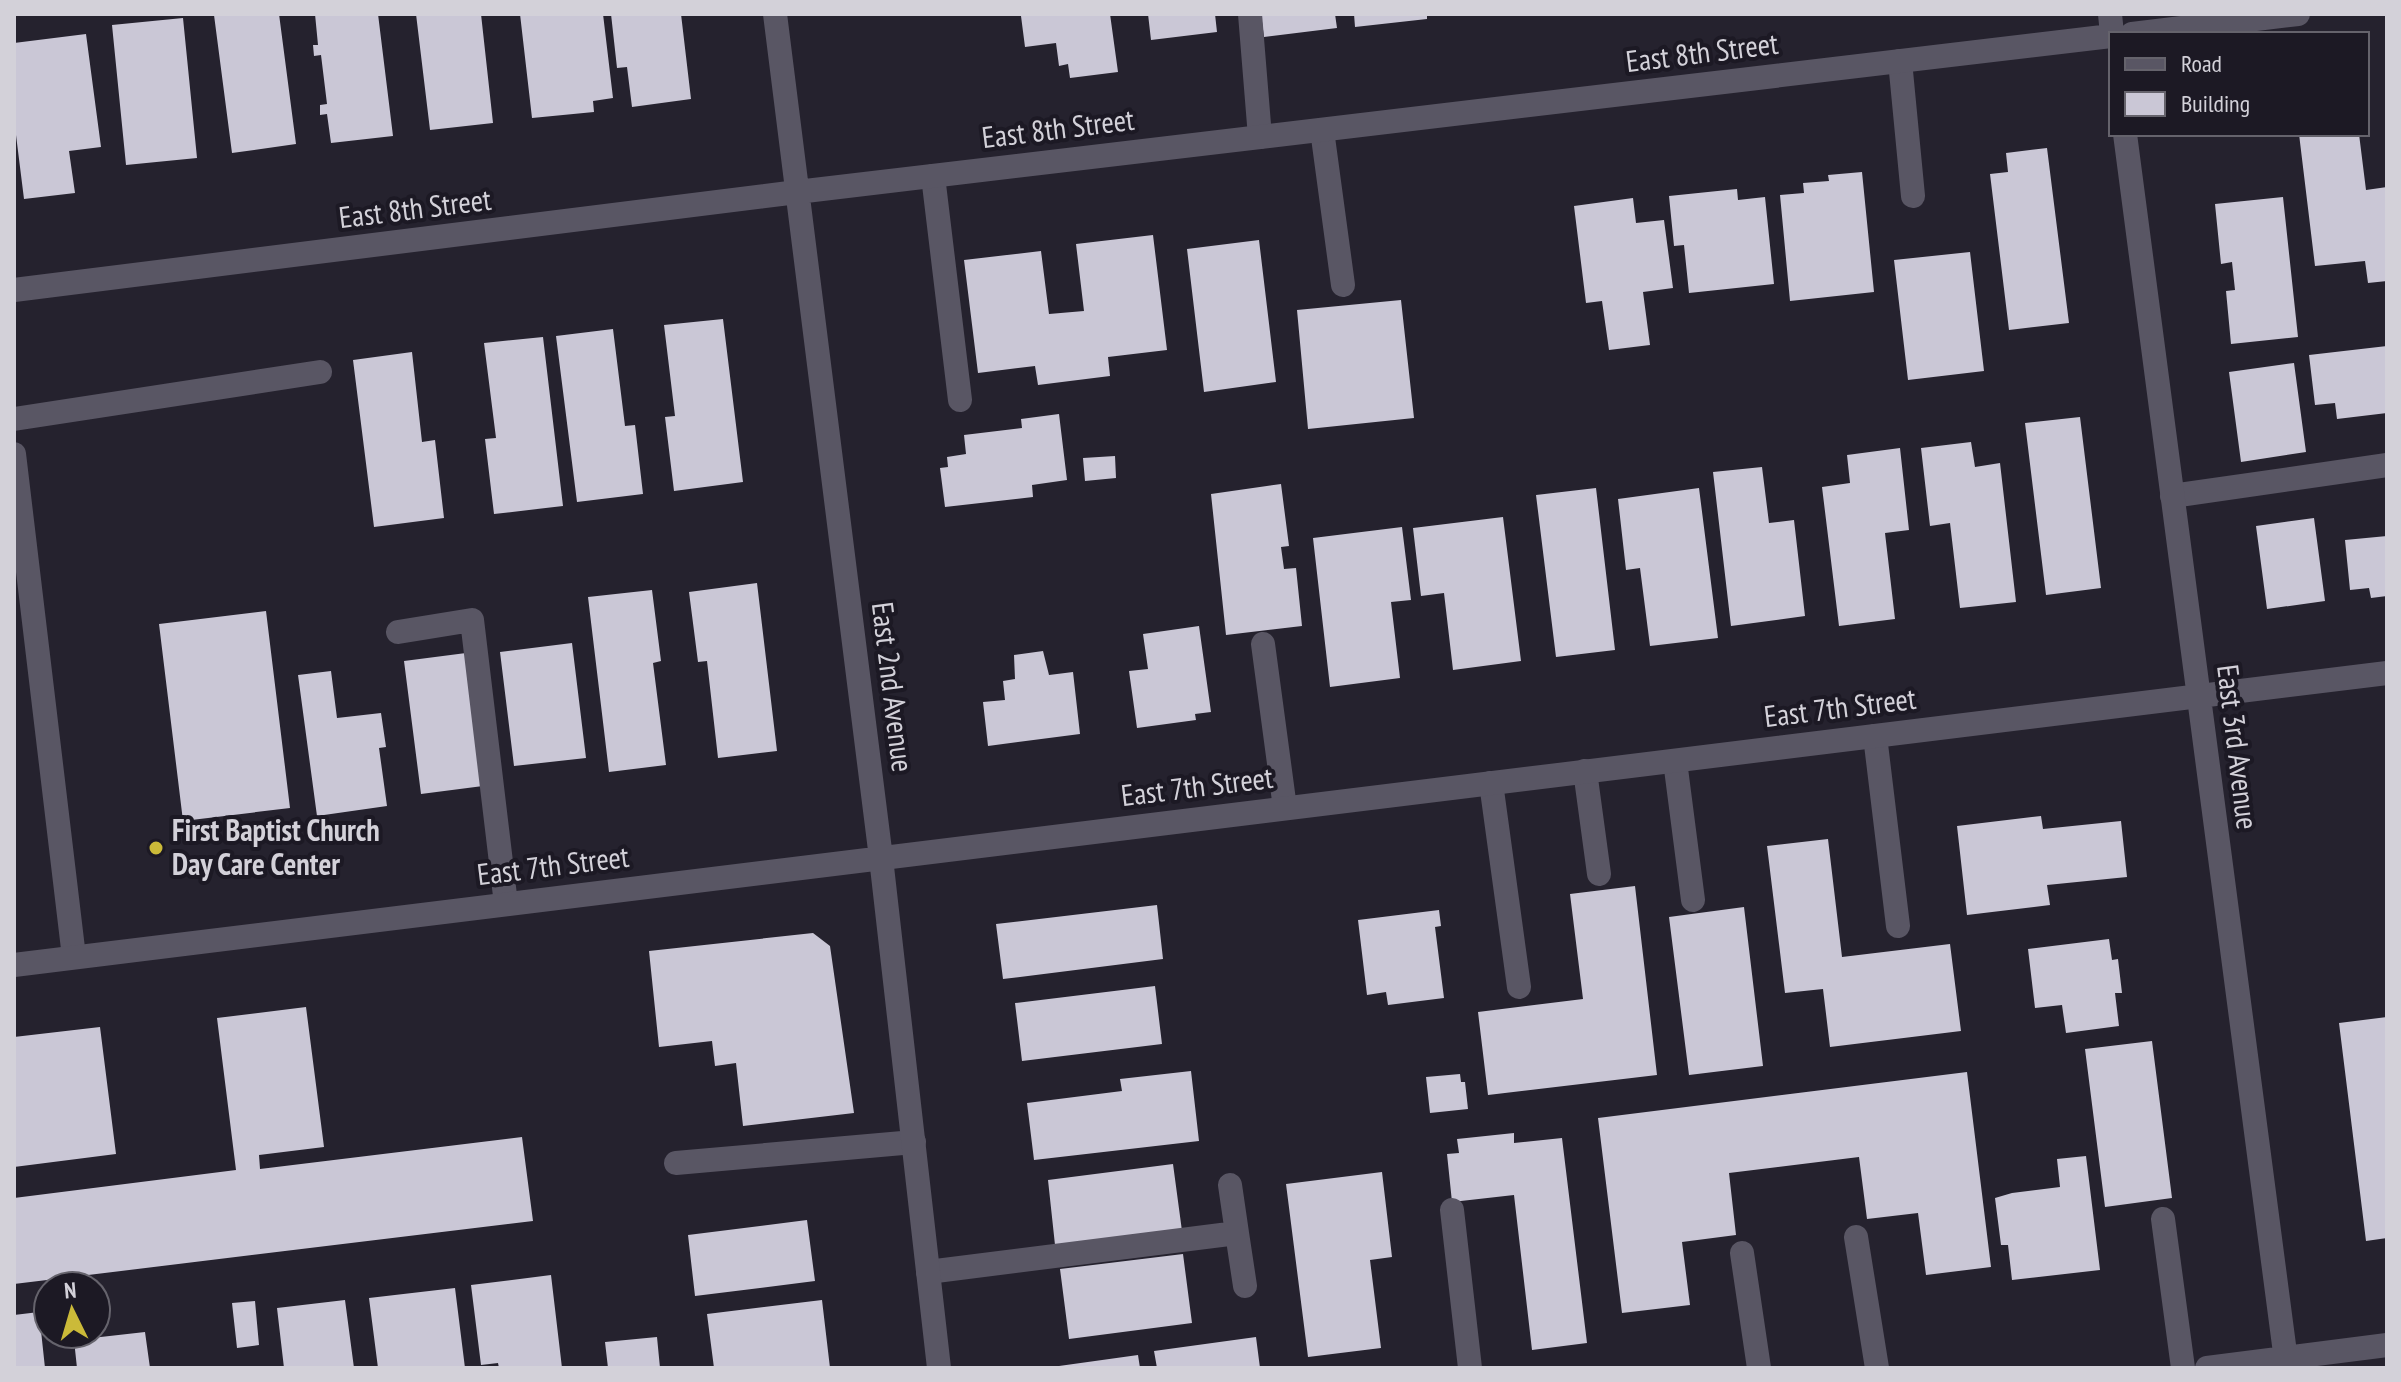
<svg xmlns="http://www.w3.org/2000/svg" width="2401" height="1382" viewBox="0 0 2401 1382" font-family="'PT Sans Narrow',sans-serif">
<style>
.building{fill:#cac7d6}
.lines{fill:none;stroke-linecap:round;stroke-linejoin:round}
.lane{stroke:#595664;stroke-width:24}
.street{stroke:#595664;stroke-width:24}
.poi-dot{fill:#cbba39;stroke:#1c1924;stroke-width:3}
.labels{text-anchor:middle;stroke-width:8;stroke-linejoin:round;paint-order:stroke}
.street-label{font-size:30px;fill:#d3d1d9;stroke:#1c1924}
.poi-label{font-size:30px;font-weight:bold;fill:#d3d1d9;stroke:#1c1924;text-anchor:start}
</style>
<rect width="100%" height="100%" fill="#25222e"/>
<path class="building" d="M 222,14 L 279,14 L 296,144 L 232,153 L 214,15 Z
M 315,14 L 378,14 L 393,136 L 331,143 L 327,114 L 320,115 L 320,105 L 327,104 L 321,55 L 314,56 L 313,45 L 318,45 Z
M 416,14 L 481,14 L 493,123 L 430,130 Z
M 520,14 L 603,14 L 613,98 L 593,101 L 594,112 L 532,118 Z
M 611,14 L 681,14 L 691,99 L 632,107 L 627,67 L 617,68 Z
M 1036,14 L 1110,14 L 1118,72 L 1070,78 L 1068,64 L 1059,66 L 1056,43 L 1025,47 L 1021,16 Z
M 1148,14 L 1215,14 L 1217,32 L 1151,40 Z
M 1261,14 L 1335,14 L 1337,28 L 1264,37 Z
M 1354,14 L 1427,14 L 1427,19 L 1355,27 Z
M 183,18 L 197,158 L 126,165 L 112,25 Z
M 86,34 L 101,147 L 69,151 L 75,193 L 24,199 L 14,119 L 14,43 Z
M 2299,134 L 2359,134 L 2366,190 L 2387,187 L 2387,281 L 2368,283 L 2365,261 L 2315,266 Z
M 2047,148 L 2069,323 L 2009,330 L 1990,174 L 2008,172 L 2006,153 Z
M 1862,172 L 1874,292 L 1790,301 L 1780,195 L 1804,193 L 1803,183 L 1829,181 L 1828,175 Z
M 1737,189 L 1738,200 L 1765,197 L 1774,284 L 1689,293 L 1684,245 L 1674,246 L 1669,196 Z
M 2283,197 L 2298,337 L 2231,344 L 2226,291 L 2235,290 L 2232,262 L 2221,264 L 2215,204 Z
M 1633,198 L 1636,223 L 1664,220 L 1673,288 L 1643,292 L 1650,345 L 1609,350 L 1602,301 L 1586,303 L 1574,206 Z
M 1153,235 L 1167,350 L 1108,357 L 1110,376 L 1038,385 L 1035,366 L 978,373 L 964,260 L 1041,251 L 1049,314 L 1084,311 L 1076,244 Z
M 1259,240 L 1276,382 L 1204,392 L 1187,249 Z
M 1970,252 L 1984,371 L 1908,380 L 1894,260 Z
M 1401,300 L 1414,418 L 1308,429 L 1297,310 Z
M 723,319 L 743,482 L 674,491 L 665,417 L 675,416 L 664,325 Z
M 613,329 L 625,426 L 635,425 L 643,494 L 577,502 L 556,336 Z
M 543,337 L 563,506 L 494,514 L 485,439 L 496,438 L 484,343 Z
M 2387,346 L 2387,413 L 2337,419 L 2335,403 L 2315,405 L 2309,355 Z
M 412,352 L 422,442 L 435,440 L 444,518 L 374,527 L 353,360 Z
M 2294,363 L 2306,452 L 2241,462 L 2229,372 Z
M 1059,414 L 1067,480 L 1032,485 L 1033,497 L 945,507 L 940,468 L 948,467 L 947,457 L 966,454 L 964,435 L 1022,428 L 1021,419 Z
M 2080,417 L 2101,588 L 2046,595 L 2025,423 Z
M 1971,442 L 1975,467 L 2000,463 L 2016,602 L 1960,608 L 1950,523 L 1930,526 L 1921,448 Z
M 1900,448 L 1909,530 L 1885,533 L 1895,619 L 1839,626 L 1822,487 L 1850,483 L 1847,455 Z
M 1115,456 L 1116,478 L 1085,481 L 1083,458 Z
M 1762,467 L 1769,523 L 1794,520 L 1805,616 L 1731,626 L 1713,472 Z
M 1281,484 L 1289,546 L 1281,547 L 1284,569 L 1296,568 L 1302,626 L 1226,635 L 1211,494 Z
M 1596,488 L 1615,650 L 1556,657 L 1536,495 Z
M 1699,488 L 1718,638 L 1650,646 L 1640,568 L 1626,570 L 1618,499 Z
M 1503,517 L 1521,661 L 1453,670 L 1444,593 L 1421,596 L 1413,528 Z
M 2314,518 L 2325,601 L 2267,609 L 2256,526 Z
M 1402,527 L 1411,600 L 1391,602 L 1400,678 L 1330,687 L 1313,538 Z
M 2387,536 L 2387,596 L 2371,598 L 2369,588 L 2350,590 L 2345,540 Z
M 757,583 L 777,751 L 718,758 L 707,661 L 698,662 L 689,592 Z
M 652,590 L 661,661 L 653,663 L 666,765 L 609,772 L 588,597 Z
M 266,611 L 290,808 L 183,821 L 159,624 Z
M 1199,626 L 1211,712 L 1195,714 L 1196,720 L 1137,728 L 1129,671 L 1148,669 L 1143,634 Z
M 572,643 L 586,758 L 514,766 L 500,652 Z
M 1043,651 L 1049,675 L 1073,672 L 1080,734 L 988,746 L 983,702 L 1005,700 L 1003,681 L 1015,679 L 1014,655 Z
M 466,653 L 483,786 L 421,794 L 404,661 Z
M 331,671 L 337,718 L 381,713 L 386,747 L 379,748 L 387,806 L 317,816 L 298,675 Z
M 2041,816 L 2043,829 L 2121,821 L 2127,877 L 2047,885 L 2050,905 L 1967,915 L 1957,826 Z
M 1828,839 L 1842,957 L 1950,944 L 1961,1031 L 1830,1047 L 1823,989 L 1785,993 L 1767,846 Z
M 1635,886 L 1657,1075 L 1488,1095 L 1478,1012 L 1583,999 L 1570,894 Z
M 1157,905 L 1163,959 L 1003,979 L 996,924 Z
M 1744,907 L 1763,1066 L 1689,1075 L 1669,917 Z
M 1439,910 L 1441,926 L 1435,927 L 1444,998 L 1388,1005 L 1386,992 L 1367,995 L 1358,920 Z
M 813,933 L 830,946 L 854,1113 L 743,1126 L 736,1063 L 715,1066 L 712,1041 L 659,1047 L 649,951 Z
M 2109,939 L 2112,960 L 2118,959 L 2122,993 L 2115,993 L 2119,1026 L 2066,1033 L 2062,1005 L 2035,1008 L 2028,949 Z
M 1155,986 L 1162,1044 L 1022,1061 L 1015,1003 Z
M 306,1007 L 324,1147 L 259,1155 L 260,1169 L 522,1137 L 533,1221 L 14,1284 L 14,1198 L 236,1170 L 217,1018 Z
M 2387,1017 L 2387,1238 L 2366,1241 L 2339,1023 Z
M 100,1027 L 116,1154 L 14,1167 L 14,1037 Z
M 2152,1041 L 2172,1198 L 2105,1207 L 2085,1049 Z
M 1191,1071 L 1199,1141 L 1034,1160 L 1027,1103 L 1122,1091 L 1120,1079 Z
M 1967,1072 L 1991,1267 L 1926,1275 L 1918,1213 L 1867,1219 L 1859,1157 L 1729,1173 L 1736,1235 L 1682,1242 L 1690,1305 L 1622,1313 L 1598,1118 Z
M 1460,1074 L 1461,1082 L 1465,1082 L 1468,1109 L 1430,1113 L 1426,1077 Z
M 1514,1133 L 1514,1143 L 1562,1138 L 1587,1343 L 1532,1350 L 1514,1195 L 1452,1202 L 1447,1154 L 1459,1153 L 1457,1139 Z
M 2086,1156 L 2100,1270 L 2012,1280 L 2008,1245 L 2001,1245 L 1995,1198 L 2012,1193 L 2060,1187 L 2057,1159 Z
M 1173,1164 L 1182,1231 L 1055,1245 L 1048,1180 Z
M 1382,1172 L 1392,1257 L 1370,1260 L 1381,1348 L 1308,1357 L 1286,1184 Z
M 807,1220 L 815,1281 L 695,1296 L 688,1235 Z
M 1183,1254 L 1192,1323 L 1069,1339 L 1060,1269 Z
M 551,1275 L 562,1368 L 499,1368 L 498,1363 L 481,1365 L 471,1285 Z
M 455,1288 L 465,1368 L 378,1368 L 369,1298 Z
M 345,1300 L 354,1368 L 284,1368 L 277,1308 Z
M 822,1300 L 830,1368 L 714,1368 L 707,1314 Z
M 255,1301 L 259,1345 L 237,1348 L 232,1303 Z
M 39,1312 L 45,1368 L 14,1368 L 14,1315 Z
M 145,1332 L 150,1368 L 77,1368 L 74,1340 Z
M 657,1337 L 660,1368 L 608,1368 L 605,1342 Z
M 1256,1337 L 1260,1368 L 1157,1368 L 1154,1351 Z
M 1138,1355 L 1140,1368 L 1059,1368 L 1059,1366 Z"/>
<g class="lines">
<path class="lane" d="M 1250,14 L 1260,137
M 1900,61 L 1913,196
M 1322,130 L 1343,285
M 933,176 L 960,400
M 14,419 L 320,372
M 14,454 L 74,957
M 2172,496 L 2387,465
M 398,632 L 472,620 L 506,904
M 1263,644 L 1285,808
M 1875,736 L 1898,926
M 1675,761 L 1693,900
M 1585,771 L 1599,874
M 1491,783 L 1519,987
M 676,1163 L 914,1142
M 1452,1210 L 1470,1368
M 2163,1219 L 2183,1368
M 1237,1233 L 1245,1286
M 1856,1237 L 1877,1368
M 1742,1253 L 1759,1368
M 928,1272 L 1237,1233 L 1230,1185"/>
<path class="street" d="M 775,14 L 881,858 L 939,1368
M 2110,14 L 2112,34
M 2132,34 L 2298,14
M 2125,134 L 2287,1368
M 14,290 L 797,192 L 2111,36
M 14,965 L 2387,673
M 2207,1368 L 2387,1345"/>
</g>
<circle class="poi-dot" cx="156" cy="848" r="8"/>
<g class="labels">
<g class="street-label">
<text transform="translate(1702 53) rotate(-7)" y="10">East 8th Street</text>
<text transform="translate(1058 129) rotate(-7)" y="10">East 8th Street</text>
<text transform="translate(415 209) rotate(-7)" y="10">East 8th Street</text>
<text transform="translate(892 687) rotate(83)" y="10">East 2nd Avenue</text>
<text transform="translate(1840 708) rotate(-7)" y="10">East 7th Street</text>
<text transform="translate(2237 747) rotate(83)" y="10">East 3rd Avenue</text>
<text transform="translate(1197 787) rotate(-7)" y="10">East 7th Street</text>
<text transform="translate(553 866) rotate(-7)" y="10">East 7th Street</text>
</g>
<g class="poi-label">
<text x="172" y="841">First Baptist Church<tspan x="172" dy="34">Day Care Center</tspan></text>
</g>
</g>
<rect width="2401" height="1382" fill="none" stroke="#d3d1d9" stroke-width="32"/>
<rect x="2109" y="32" width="260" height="104" fill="#1c1924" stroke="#65636c" stroke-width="2"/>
<rect x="2125" y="58" width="40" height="12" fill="#595664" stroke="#65636c" stroke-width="2"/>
<text x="2181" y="72" font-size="24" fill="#d3d1d9">Road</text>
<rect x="2125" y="92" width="40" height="24" fill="#cac7d6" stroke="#65636c" stroke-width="2"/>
<text x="2181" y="112" font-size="24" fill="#d3d1d9">Building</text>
<g transform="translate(72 1310) rotate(355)"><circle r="38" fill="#1c1924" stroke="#65636c" stroke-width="2"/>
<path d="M0-6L14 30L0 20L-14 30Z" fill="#cbba39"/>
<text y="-12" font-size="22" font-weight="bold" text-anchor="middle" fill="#d3d1d9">N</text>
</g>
</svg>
